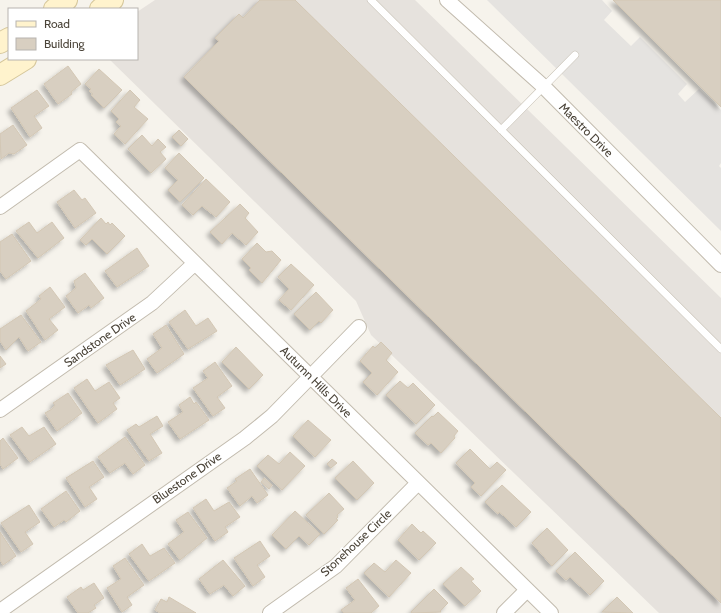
<svg xmlns="http://www.w3.org/2000/svg" width="721" height="613" viewBox="0 0 721 613" font-family="Cabin,sans-serif">
<style>
.industrial{fill:#e6e2dd}
.parking{fill:#e5e3e0}
.building{fill:#d8cfc1;stroke:#d3c7b4;filter:url(#shadow)}
.lines{fill:none;stroke-linecap:round;stroke-linejoin:round}
.service-casing{stroke:#c2bbae;stroke-width:8}
.minor-casing{stroke:#c2bbae;stroke-width:16}
.secondary-casing{stroke:#d6c79b;stroke-width:22}
.service{stroke:#fff;stroke-width:7}
.minor{stroke:#fff;stroke-width:14}
.secondary{stroke:#fff3cd;stroke-width:20}
.labels{text-anchor:middle;stroke-width:3;stroke-linejoin:round;paint-order:stroke}
.street-label{font-size:12px;fill:#4b4439;stroke:#fff}
</style>
<defs>
<filter id="shadow"><feDropShadow dx="-3.5" dy="3.5" stdDeviation="2" flood-color="#0004"/></filter>
</defs>
<rect width="100%" height="100%" fill="#f6f3ec"/>
<path class="industrial" d="M 155,0 L 415,0 L 721,298 L 721,613 L 659,613 L 371,335 L 356,301 L 109,59 L 137,59 L 137,12 Z"/>
<path class="parking" d="M 487,0 L 602,0 L 612,11 L 604,20 L 631,46 L 640,37 L 687,84 L 678,94 L 685,102 L 699,89 L 721,110 L 721,163 L 719,166 L 721,168 L 721,231 Z"/>
<path class="building" d="M 260,0 L 295,0 L 721,418 L 721,603 L 184,77 L 219,41 L 215,38 L 239,14 L 243,18 Z
M 613,0 L 721,0 L 721,107 Z
M 68,66 L 81,84 L 71,92 L 72,94 L 58,104 L 44,84 Z
M 99,69 L 122,90 L 104,108 L 91,95 L 93,94 L 89,91 L 91,89 L 85,84 Z
M 37,90 L 49,106 L 34,116 L 42,128 L 30,137 L 11,108 Z
M 130,90 L 140,100 L 134,107 L 148,119 L 125,144 L 114,134 L 121,126 L 116,122 L 119,119 L 111,111 Z
M 13,125 L 27,145 L 14,154 L 9,153 L 1,159 L 0,134 Z
M 179,130 L 188,139 L 181,146 L 172,137 Z
M 142,135 L 152,146 L 158,139 L 166,147 L 160,152 L 166,159 L 151,173 L 128,149 Z
M 179,153 L 204,178 L 180,202 L 168,190 L 178,180 L 165,168 Z
M 206,179 L 230,202 L 216,217 L 202,206 L 193,215 L 182,205 Z
M 74,190 L 82,200 L 85,198 L 96,213 L 75,228 L 57,202 Z
M 240,204 L 249,213 L 245,218 L 258,232 L 246,245 L 232,233 L 222,244 L 210,232 Z
M 101,218 L 106,224 L 108,222 L 110,225 L 112,223 L 125,236 L 107,254 L 92,239 L 86,245 L 80,240 Z
M 29,222 L 37,233 L 52,222 L 64,238 L 38,258 L 16,231 Z
M 12,234 L 31,261 L 6,279 L 0,271 L 0,242 Z
M 257,243 L 266,252 L 272,251 L 281,260 L 262,283 L 249,270 L 251,268 L 242,259 Z
M 137,248 L 149,266 L 117,287 L 105,271 Z
M 291,264 L 314,285 L 291,310 L 279,300 L 289,289 L 278,277 Z
M 85,273 L 104,298 L 91,308 L 89,305 L 78,313 L 66,296 L 76,288 L 74,281 Z
M 50,287 L 65,307 L 49,319 L 58,330 L 45,340 L 26,311 L 41,299 L 39,296 Z
M 316,292 L 333,310 L 321,323 L 319,321 L 310,330 L 294,314 Z
M 185,310 L 196,326 L 208,318 L 217,331 L 188,349 L 169,322 Z
M 21,315 L 41,342 L 28,351 L 19,337 L 6,350 L 0,341 L 0,329 Z
M 166,325 L 184,354 L 157,373 L 147,359 L 162,348 L 153,334 Z
M 381,342 L 392,353 L 386,360 L 398,372 L 377,395 L 363,382 L 372,373 L 360,361 L 373,346 L 375,348 Z
M 236,347 L 263,375 L 249,389 L 222,362 Z
M 133,350 L 145,369 L 120,385 L 106,365 Z
M 0,356 L 6,364 L 0,368 Z
M 215,362 L 232,386 L 217,397 L 225,408 L 213,416 L 193,388 L 208,378 L 203,371 Z
M 87,379 L 95,391 L 109,382 L 120,398 L 113,403 L 117,409 L 98,423 L 74,388 Z
M 400,381 L 408,388 L 413,383 L 435,405 L 416,424 L 386,395 Z
M 68,393 L 82,413 L 57,431 L 45,413 L 52,409 L 55,405 L 53,403 Z
M 190,397 L 194,404 L 196,402 L 209,420 L 180,439 L 168,422 L 183,412 L 179,405 Z
M 438,412 L 458,431 L 454,436 L 455,438 L 441,453 L 431,443 L 428,445 L 415,433 L 432,416 L 433,417 Z
M 157,416 L 163,426 L 150,434 L 162,453 L 149,461 L 127,430 L 136,424 L 139,427 Z
M 308,420 L 331,440 L 315,457 L 293,436 Z
M 22,427 L 29,436 L 44,427 L 56,444 L 30,462 L 10,435 Z
M 125,437 L 145,465 L 133,474 L 125,463 L 110,473 L 98,457 Z
M 3,438 L 18,458 L 3,469 L 0,464 L 0,441 Z
M 470,449 L 490,469 L 497,462 L 506,470 L 481,496 L 471,487 L 475,483 L 456,463 Z
M 290,452 L 305,466 L 282,490 L 257,466 L 268,455 L 279,464 Z
M 332,459 L 337,463 L 331,468 L 327,464 Z
M 93,461 L 104,477 L 89,487 L 97,499 L 85,507 L 66,478 Z
M 353,461 L 374,483 L 357,500 L 335,478 Z
M 250,469 L 268,495 L 257,503 L 252,496 L 240,506 L 227,488 L 237,481 L 235,479 Z
M 264,478 L 272,485 L 269,489 L 261,482 Z
M 502,485 L 531,512 L 516,527 L 503,515 L 499,512 L 498,514 L 485,502 Z
M 66,491 L 80,511 L 66,522 L 64,520 L 54,527 L 41,509 Z
M 329,493 L 344,509 L 337,515 L 338,517 L 336,519 L 338,520 L 324,534 L 306,515 Z
M 206,499 L 214,511 L 229,502 L 240,517 L 225,527 L 228,532 L 215,541 L 193,508 Z
M 29,505 L 40,522 L 25,532 L 33,544 L 21,552 L 1,523 Z
M 295,511 L 320,534 L 309,545 L 299,536 L 286,549 L 272,535 Z
M 188,512 L 207,538 L 180,560 L 168,544 L 184,532 L 176,520 Z
M 412,524 L 421,533 L 423,531 L 436,543 L 419,560 L 398,540 Z
M 547,528 L 568,550 L 552,566 L 532,543 Z
M 0,532 L 16,556 L 3,565 L 0,560 Z
M 260,541 L 270,556 L 257,565 L 265,577 L 253,586 L 234,558 Z
M 142,544 L 150,556 L 164,548 L 175,563 L 149,581 L 129,554 Z
M 575,552 L 604,581 L 590,595 L 570,577 L 566,580 L 556,571 Z
M 125,558 L 144,585 L 127,597 L 132,605 L 122,612 L 107,588 L 121,579 L 113,566 Z
M 223,560 L 245,586 L 233,596 L 224,585 L 210,594 L 199,579 Z
M 396,560 L 411,573 L 389,597 L 364,573 L 374,563 L 385,572 Z
M 461,567 L 474,579 L 471,581 L 481,591 L 465,606 L 443,584 Z
M 358,579 L 379,606 L 371,613 L 344,613 L 341,610 L 355,600 L 346,588 Z
M 94,583 L 104,598 L 94,605 L 96,608 L 88,613 L 78,613 L 67,597 L 81,587 L 83,590 Z
M 434,589 L 448,603 L 440,611 L 441,612 L 412,613 L 411,612 Z
M 169,597 L 196,613 L 160,613 L 155,610 L 161,599 L 167,602 Z
M 617,597 L 633,613 L 602,612 Z"/>
<g class="lines">
<g class="service-casing">
<path id="service" d="M 371,0 L 721,349
M 501,130 L 575,55"/>
</g>
<g class="minor-casing">
<path id="minor" d="M 447,0 L 543,86 L 721,265
M 0,207 L 80,150 L 551,613
M 0,410 L 152,303 L 195,263
M 0,611 L 245,438 L 272,416 L 359,327
M 270,613 L 336,566 L 418,483
M 504,613 L 527,590"/>
</g>
<g class="secondary-casing">
<path id="secondary" d="M 54,9 L 67,0
M 100,9 L 113,0
M 0,43 L 9,38
M 0,75 L 26,59"/>
</g>
<use href="#service" class="service"/>
<use href="#minor" class="minor"/>
<use href="#secondary" class="secondary"/>
</g>
<g class="labels">
<g class="street-label">
<text transform="translate(586 130) rotate(45)" y="4">Maestro Drive</text>
<text transform="translate(100 340) rotate(-35)" y="4">Sandstone Drive</text>
<text transform="translate(316 382) rotate(45)" y="4">Autumn Hills Drive</text>
<text transform="translate(187 478) rotate(-35)" y="4">Bluestone Drive</text>
<text transform="translate(356 543) rotate(-43)" y="4">Stonehouse Circle</text>
</g>
</g>
<rect x="8" y="8" width="130" height="52" fill="#ffffff" stroke="#b7b4b0"/>
<rect x="16" y="21" width="20" height="6" fill="#fff3cd" stroke="#b7b4b0"/>
<text x="44" y="28" font-size="12" fill="#4b4439">Road</text>
<rect x="16" y="38" width="20" height="12" fill="#d8cfc1" stroke="#b7b4b0"/>
<text x="44" y="48" font-size="12" fill="#4b4439">Building</text>
</svg>
